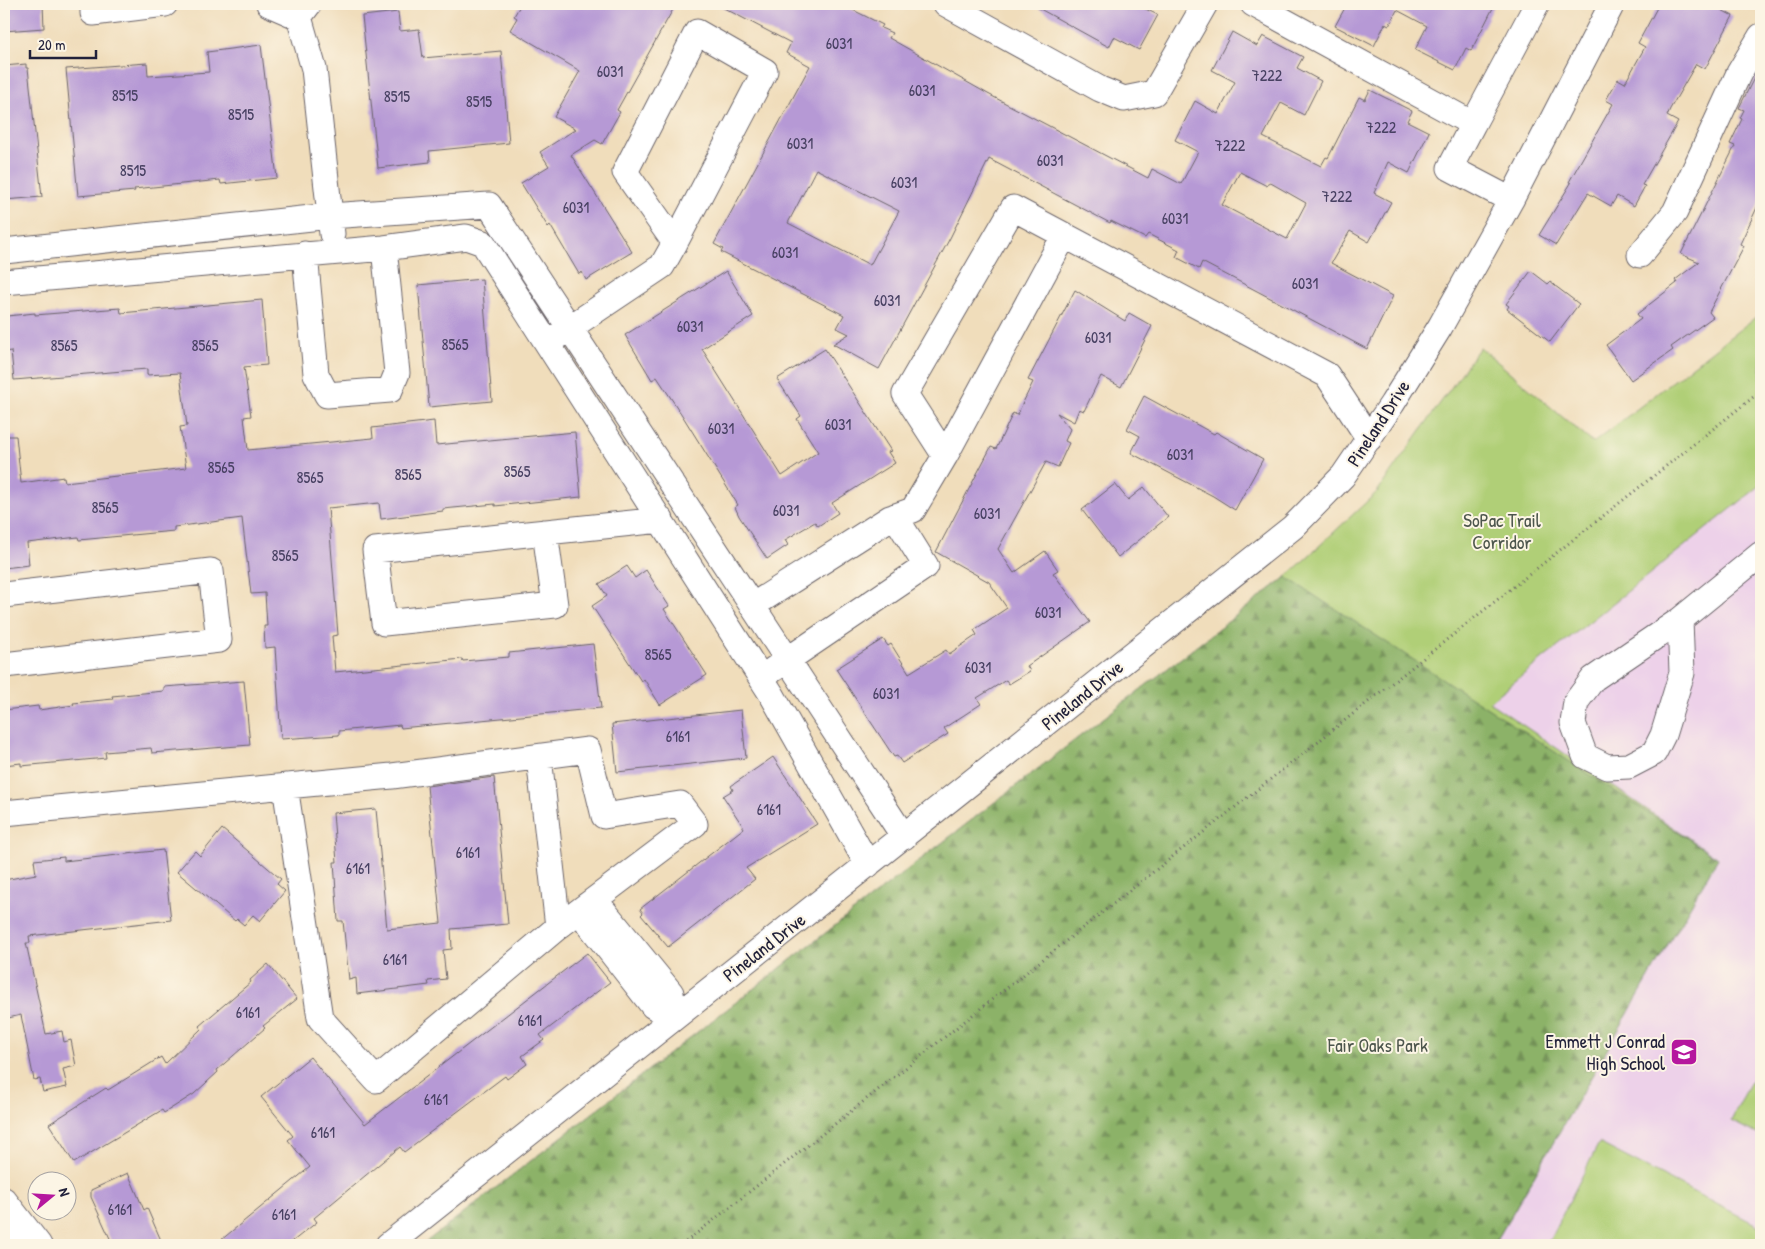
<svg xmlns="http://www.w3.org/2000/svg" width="1765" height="1249" viewBox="0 0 1765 1249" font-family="'Patrick Hand',sans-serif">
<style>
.built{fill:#edd1e9}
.green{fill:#b0cf77;stroke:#697859}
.forest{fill:url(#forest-firs);stroke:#576a52}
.building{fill:#b699d5;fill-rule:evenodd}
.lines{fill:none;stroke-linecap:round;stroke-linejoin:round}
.minor-casing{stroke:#6a6368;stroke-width:27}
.path{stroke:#6a6368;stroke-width:3;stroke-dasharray:1 4;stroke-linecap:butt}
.minor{stroke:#fff;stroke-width:25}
.labels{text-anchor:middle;stroke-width:4;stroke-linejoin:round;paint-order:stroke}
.number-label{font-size:16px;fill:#474062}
.street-label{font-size:19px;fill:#22223b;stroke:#fcf5e5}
.park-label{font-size:19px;fill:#4d564d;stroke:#fcf5e5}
.poi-label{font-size:19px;fill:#22223b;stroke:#fcf5e5;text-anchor:end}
</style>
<defs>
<pattern id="forest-firs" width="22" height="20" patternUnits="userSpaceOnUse" patternTransform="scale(1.25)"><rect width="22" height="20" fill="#8cb268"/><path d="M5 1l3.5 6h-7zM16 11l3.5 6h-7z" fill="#729057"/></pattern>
</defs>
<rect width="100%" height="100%" fill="#fcf5e5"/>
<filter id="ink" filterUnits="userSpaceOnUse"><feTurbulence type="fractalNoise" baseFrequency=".02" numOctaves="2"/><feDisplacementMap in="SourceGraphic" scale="10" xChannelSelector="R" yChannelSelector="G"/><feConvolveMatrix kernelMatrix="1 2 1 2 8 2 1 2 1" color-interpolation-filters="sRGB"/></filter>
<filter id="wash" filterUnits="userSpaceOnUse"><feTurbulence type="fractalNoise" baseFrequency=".0096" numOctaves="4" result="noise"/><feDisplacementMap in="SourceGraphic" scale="20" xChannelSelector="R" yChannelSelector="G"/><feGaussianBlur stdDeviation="1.12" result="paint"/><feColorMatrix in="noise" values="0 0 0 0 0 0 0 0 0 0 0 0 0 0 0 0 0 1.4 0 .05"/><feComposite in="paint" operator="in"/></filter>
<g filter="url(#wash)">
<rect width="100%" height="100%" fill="#f0ddbb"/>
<path class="built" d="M 1761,485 L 1761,1245 L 1494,1245 L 1718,858 L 1489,702 Z"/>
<path class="green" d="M 1761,313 L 1761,485 L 1489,702 L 1718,858 L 1494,1245 L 422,1245 L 1286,577 L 1377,492 L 1480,347 L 1593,443 Z
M 1761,1061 L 1761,1136 L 1731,1121 Z
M 1599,1143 L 1761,1227 L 1761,1245 L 1547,1245 Z"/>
<path class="forest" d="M 1286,577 L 1718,858 L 1494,1245 L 422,1245 Z"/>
<g id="blocks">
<path class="building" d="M 4,4 L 43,4 L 44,28 L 4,31 Z
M 521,4 L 676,4 L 617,110 L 620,112 L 602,144 L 595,140 L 571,155 L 632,252 L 586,280 L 582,272 L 579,274 L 550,225 L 548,227 L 521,183 L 549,166 L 540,152 L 576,129 L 554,117 L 580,71 L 510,30 L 517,18 L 514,16 Z
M 716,4 L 841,4 L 883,25 L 881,28 L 892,33 L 889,38 L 988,94 L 1148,178 L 1152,169 L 1181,184 L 1198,152 L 1175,140 L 1195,101 L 1218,114 L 1235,82 L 1212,70 L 1232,32 L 1257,46 L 1263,36 L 1303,57 L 1297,68 L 1321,81 L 1304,115 L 1281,103 L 1263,137 L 1321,166 L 1326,157 L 1328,158 L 1359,97 L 1365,100 L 1370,90 L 1412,111 L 1407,121 L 1429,132 L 1409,173 L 1388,162 L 1374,193 L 1391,202 L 1369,242 L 1350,231 L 1331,263 L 1393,296 L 1367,349 L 1202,262 L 1199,269 L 1176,257 L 1179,250 L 1148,234 L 1145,238 L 1111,221 L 1110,223 L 989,159 L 950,238 L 879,369 L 833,344 L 849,334 L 837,328 L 844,315 L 721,252 L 723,249 L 714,244 L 810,66 L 786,53 L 791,43 ZM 816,169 L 899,211 L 870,265 L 788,223 ZM 1240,172 L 1267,186 L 1269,182 L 1306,203 L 1287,239 L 1222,205 Z
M 1031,4 L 1135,4 L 1158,15 L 1139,50 L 1114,37 L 1109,47 Z
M 1347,4 L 1495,4 L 1471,51 L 1466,48 L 1455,70 L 1415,50 L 1427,26 L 1397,10 L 1389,26 L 1385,24 L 1374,46 L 1335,26 Z
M 1659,4 L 1710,4 L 1733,16 L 1705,69 L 1696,64 L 1670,109 L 1667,116 L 1678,122 L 1642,185 L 1645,186 L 1634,206 L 1617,196 L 1611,206 L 1588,193 L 1556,245 L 1539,235 L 1571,183 L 1569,182 L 1613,104 L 1606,100 L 1618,79 L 1625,83 L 1645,47 L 1638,43 Z
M 398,12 L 400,31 L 419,29 L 423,58 L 501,51 L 509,143 L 429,151 L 430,162 L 378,168 L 362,16 Z
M 261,45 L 277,178 L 221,184 L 220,180 L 134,189 L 135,191 L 78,196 L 66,69 L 147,63 L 148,76 L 209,72 L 207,52 Z
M 26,64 L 26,68 L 28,68 L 42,197 L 4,200 L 4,66 Z
M 1761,64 L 1761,199 L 1740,244 L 1744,246 L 1709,312 L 1713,317 L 1671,347 L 1673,350 L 1631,380 L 1606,345 L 1641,319 L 1637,314 L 1677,283 L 1675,280 L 1699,262 L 1681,254 L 1735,146 L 1730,144 L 1742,119 L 1740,118 L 1744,110 L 1739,108 Z
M 726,271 L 753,316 L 702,349 L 782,476 L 818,452 L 797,419 L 801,416 L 777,379 L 825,349 L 891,451 L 888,452 L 895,463 L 832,503 L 838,513 L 818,526 L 815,522 L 785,540 L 788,545 L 767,559 L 739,516 L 735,507 L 738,505 L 682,415 L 657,377 L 652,380 L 625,335 Z
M 1531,271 L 1548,284 L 1550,282 L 1579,304 L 1550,342 L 1507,309 L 1509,306 L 1506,304 Z
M 482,279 L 492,401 L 429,407 L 418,285 Z
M 1075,290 L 1125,321 L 1129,313 L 1152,326 L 1121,387 L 1101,376 L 1084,411 L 1079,409 L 1074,422 L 1057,413 L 1070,429 L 1065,441 L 1069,443 L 1058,467 L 1046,462 L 998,549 L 1014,573 L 1045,551 L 1058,570 L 1053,573 L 1090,622 L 1027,666 L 1030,671 L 1009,684 L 1006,680 L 977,698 L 981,704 L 944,728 L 948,734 L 902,763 L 897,756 L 894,757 L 836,669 L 883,639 L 888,646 L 891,644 L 909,673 L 946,650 L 949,654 L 977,635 L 974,630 L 1007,608 L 989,582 L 936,552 L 991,447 L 996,449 L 1013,413 L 1017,415 L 1033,382 L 1028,380 Z
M 262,300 L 267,365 L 244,367 L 251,416 L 244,417 L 248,450 L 373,438 L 372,428 L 434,421 L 436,445 L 575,432 L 581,497 L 495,506 L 495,504 L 443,509 L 443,511 L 381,519 L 379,503 L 328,508 L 338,635 L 332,636 L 335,672 L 462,659 L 463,661 L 509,657 L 509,653 L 593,644 L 601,708 L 401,728 L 400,725 L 339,731 L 339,735 L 281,739 L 275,647 L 265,648 L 264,626 L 267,626 L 265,593 L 251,594 L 242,518 L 174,527 L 174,531 L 79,540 L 78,537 L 27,543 L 29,565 L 4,568 L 4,436 L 16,436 L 21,483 L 64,477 L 65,482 L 186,468 L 180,427 L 187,426 L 180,373 L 147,375 L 147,369 L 14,380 L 11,351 L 4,352 L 4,319 L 7,319 L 7,316 L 35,313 L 35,315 L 120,308 L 121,313 Z
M 1144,396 L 1214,434 L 1216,432 L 1263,459 L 1235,510 L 1213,496 L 1131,453 L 1140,436 L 1127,429 Z
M 1115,484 L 1128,500 L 1144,487 L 1168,517 L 1118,557 L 1082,510 Z
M 627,566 L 635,578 L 646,570 L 669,606 L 664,609 L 707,675 L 660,705 L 644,679 L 641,681 L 592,606 L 607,596 L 599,584 Z
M 244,681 L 250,745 L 152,753 L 151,748 L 105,752 L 106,758 L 21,766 L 21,763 L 4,765 L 4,710 L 38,706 L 39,710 L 74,705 L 73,703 L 113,699 L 112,696 L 164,691 L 164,687 Z
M 741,710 L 746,758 L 617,772 L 612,724 Z
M 773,757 L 817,824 L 746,868 L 755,879 L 668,947 L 641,915 L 643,913 L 640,909 L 744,828 L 723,796 L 733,790 L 731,786 Z
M 494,777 L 508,924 L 451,929 L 452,949 L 443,950 L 446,979 L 428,981 L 429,985 L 357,994 L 356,978 L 349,980 L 343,921 L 338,921 L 334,862 L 337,862 L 333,813 L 376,809 L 387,929 L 441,923 L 427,786 Z
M 222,829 L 281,879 L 277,884 L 285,891 L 260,921 L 253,915 L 244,925 L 237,919 L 235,921 L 177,872 L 195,851 L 200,856 Z
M 163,850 L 171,920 L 29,936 L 30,943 L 26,943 L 46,1034 L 62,1031 L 64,1042 L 71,1040 L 76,1066 L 63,1069 L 67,1087 L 43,1092 L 40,1079 L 34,1080 L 21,1015 L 4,1019 L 4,880 L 36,874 L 34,860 L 64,857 L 64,861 Z
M 587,953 L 610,982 L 540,1035 L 544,1040 L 522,1056 L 527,1064 L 507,1079 L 505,1076 L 404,1152 L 400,1147 L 314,1218 L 317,1222 L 288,1245 L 215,1245 L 310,1167 L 288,1140 L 293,1136 L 261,1097 L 310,1057 L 365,1124 Z
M 268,964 L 297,999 L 263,1026 L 265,1028 L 217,1070 L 218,1072 L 194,1094 L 164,1113 L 162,1110 L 74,1163 L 49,1124 L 106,1088 L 108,1090 L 161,1057 L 165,1064 L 201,1029 L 199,1026 L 251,982 L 250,980 Z
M 128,1173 L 144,1210 L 147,1208 L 163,1245 L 113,1245 L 91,1197 L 91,1190 Z"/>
</g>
</g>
<g filter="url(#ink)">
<use href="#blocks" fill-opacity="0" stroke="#6a6368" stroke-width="1"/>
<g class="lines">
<g class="minor-casing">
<path id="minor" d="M 93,4 L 93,13 L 165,4
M 269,4 L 299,17 L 309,4
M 946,4 L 1100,89 L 1124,99 L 1154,93 L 1205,4
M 1253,4 L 1473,124 L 1537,4
M 299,17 L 314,69 L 332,234
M 1473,124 L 1450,168 L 1511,200
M 4,251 L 330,216 L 489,205 L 904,837
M 305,254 L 316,374 L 327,395 L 390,390 L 397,373 L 384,248
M 1640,255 L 1675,212 L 1739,73 L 1761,36
M 4,282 L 384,248 L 466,237 L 483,243 L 772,695 L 868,865
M 556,337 L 662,266 L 675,243 L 765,71 L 697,32 L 625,172 L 675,243
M 945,456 L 1064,236
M 545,532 L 555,605 L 384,623 L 375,550 L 661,520
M 4,595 L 211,571 L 219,640 L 4,665
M 752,606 L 890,518 L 913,510 L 945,456 L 905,394 L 1013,208 L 1327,375 L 1369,439
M 1680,620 L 1682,673 L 1663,735 L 1654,753 L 1629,766 L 1607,767 L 1585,756 L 1573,723 L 1576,702 L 1593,679 L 1680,620 L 1761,554
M 774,669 L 926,566 L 895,516
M 539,757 L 558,927
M 4,813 L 392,776 L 588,750 L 604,816 L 680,804 L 695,824 L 558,927 L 376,1080 L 320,1018 L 285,786
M 587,905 L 604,911 L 671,993 L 674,1018 L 653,1006 L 588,923 Z
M 4,1200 L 39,1245
M 4,1205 L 7,1245
M 388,1245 L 1293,527 L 1343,476 L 1392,404 L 1440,327 L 1511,200 L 1612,4"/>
</g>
<path class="path" d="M 682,1245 L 1761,391"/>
<use href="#minor" class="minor"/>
</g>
</g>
<defs>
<g id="school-square" transform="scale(1.4375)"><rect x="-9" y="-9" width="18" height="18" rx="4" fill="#b5179e" stroke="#fcf5e5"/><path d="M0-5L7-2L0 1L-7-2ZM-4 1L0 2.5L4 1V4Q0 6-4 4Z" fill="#fff"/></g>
</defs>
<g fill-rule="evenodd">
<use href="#school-square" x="1684" y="1052"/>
</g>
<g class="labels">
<g class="number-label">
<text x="839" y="49">6031</text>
<text x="610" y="77">6031</text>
<text x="1267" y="81">7222</text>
<text x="922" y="96">6031</text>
<text x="125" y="101">8515</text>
<text x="397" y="102">8515</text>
<text x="479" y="107">8515</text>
<text x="241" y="120">8515</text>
<text x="1381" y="133">7222</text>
<text x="800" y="149">6031</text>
<text x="1230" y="151">7222</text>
<text x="1050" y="166">6031</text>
<text x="133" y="176">8515</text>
<text x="904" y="188">6031</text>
<text x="1337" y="202">7222</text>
<text x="576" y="213">6031</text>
<text x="1175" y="224">6031</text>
<text x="785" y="258">6031</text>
<text x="1305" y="289">6031</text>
<text x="887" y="306">6031</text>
<text x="690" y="332">6031</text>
<text x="1098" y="343">6031</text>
<text x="455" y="350">8565</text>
<text x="64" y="351">8565</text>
<text x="205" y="351">8565</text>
<text x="838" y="430">6031</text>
<text x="721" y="434">6031</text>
<text x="1180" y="460">6031</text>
<text x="221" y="473">8565</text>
<text x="517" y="477">8565</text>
<text x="408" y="480">8565</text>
<text x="310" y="483">8565</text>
<text x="105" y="513">8565</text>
<text x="786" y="516">6031</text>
<text x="987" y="519">6031</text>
<text x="285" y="561">8565</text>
<text x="1048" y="618">6031</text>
<text x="658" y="660">8565</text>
<text x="978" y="673">6031</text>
<text x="886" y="699">6031</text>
<text x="678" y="742">6161</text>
<text x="769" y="815">6161</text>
<text x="468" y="858">6161</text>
<text x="358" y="874">6161</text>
<text x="395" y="965">6161</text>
<text x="248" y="1018">6161</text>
<text x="530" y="1026">6161</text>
<text x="436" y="1105">6161</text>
<text x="323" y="1138">6161</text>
<text x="120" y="1215">6161</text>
<text x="284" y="1220">6161</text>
</g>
<g class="street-label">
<text transform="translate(1378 423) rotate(-57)" y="7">Pineland Drive</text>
<text transform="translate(1082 695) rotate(-39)" y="7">Pineland Drive</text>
<text transform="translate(764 947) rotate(-38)" y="7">Pineland Drive</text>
</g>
<g class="park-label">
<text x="1502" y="527">SoPac Trail<tspan x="1502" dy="22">Corridor</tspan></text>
<text x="1378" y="1052">Fair Oaks Park</text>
</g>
<g class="poi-label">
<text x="1665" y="1048">Emmett J Conrad<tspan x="1665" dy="22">High School</tspan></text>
</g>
</g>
<rect width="1765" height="1249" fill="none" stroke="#fcf5e5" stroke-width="20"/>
<g transform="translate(52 1196) rotate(72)"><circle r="24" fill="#fcf5e5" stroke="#a5a1a1"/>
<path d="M0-4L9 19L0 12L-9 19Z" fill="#b5179e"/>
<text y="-8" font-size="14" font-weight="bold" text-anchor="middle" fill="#22223b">N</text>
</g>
<path d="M30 50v8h66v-8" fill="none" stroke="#22223b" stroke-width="2.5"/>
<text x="38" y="50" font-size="15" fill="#22223b" stroke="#fcf5e5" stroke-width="4" paint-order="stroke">20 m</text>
</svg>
